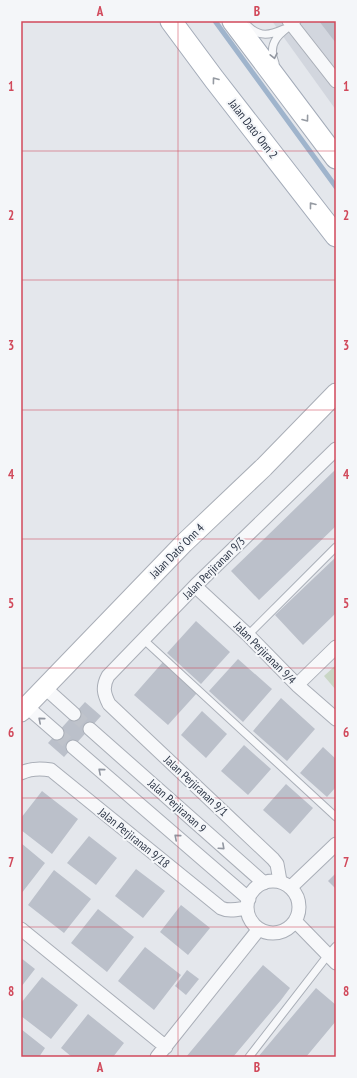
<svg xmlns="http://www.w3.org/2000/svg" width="357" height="1078" viewBox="0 0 357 1078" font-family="'PT Sans Narrow',sans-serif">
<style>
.built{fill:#d2d6de}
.green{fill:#c9d6c5}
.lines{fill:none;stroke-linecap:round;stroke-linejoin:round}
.stream{stroke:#9fb4cc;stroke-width:5}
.building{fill:#bbc0ca}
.street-tunnel{stroke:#bfc3cb;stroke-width:13;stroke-dasharray:13 6;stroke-linecap:butt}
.lane-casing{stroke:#a9aeb7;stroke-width:9}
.street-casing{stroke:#a9aeb7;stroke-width:15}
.secondary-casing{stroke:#a9aeb7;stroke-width:21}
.primary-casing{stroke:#a3abb8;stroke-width:23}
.lane{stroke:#f7f8fa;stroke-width:7}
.street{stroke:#f7f8fa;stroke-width:13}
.secondary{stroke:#fff;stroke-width:19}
.primary{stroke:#fff;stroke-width:21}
.oneway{stroke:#9196a0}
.oneway2{stroke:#959aa2}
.grid{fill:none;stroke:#d1495b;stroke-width:1;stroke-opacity:0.55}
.labels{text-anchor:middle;stroke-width:4;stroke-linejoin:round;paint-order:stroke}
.street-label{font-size:12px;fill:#2b3445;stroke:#f4f6f9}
.neatline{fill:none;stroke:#d1495b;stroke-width:1.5}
.grid-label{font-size:13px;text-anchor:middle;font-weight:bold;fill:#d1495b}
</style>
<rect width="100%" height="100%" fill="#e4e7ec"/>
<path class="built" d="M 272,21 L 336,21 L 336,110 Z"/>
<path class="green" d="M 336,665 L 336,690 L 324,676 Z"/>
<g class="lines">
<path class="stream" d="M 215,21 L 336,187"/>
</g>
<path class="building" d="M 319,21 L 336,21 L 336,43 L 332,38 Z
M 336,469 L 336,526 L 259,600 L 231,571 Z
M 336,557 L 336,613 L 303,645 L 275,615 Z
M 196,621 L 230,652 L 201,684 L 167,653 Z
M 238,659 L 272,689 L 243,722 L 209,691 Z
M 163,662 L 197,693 L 168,725 L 134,695 Z
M 281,698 L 315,729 L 287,761 L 253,731 Z
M 85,702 L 101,716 L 64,757 L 48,743 Z
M 202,711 L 227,734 L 206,758 L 181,735 Z
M 244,745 L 271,769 L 248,795 L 221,771 Z
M 323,747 L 336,759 L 336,787 L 327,797 L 300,773 Z
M 286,784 L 313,808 L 290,834 L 263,810 Z
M 42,791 L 78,819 L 52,854 L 21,830 L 21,818 Z
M 89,836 L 117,858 L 96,885 L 67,863 Z
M 21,843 L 45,863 L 21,894 Z
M 136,869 L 165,891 L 143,918 L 115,896 Z
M 54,870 L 91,899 L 64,933 L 28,905 Z
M 336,873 L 336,889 L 328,881 Z
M 181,905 L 210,928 L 188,955 L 160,932 Z
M 98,909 L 134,937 L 107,972 L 71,943 Z
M 145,947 L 181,975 L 154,1010 L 118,981 Z
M 21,958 L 35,969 L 21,987 Z
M 263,965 L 290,988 L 281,1000 L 233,1057 L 186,1057 Z
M 187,970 L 199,979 L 186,995 L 175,986 Z
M 42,977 L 78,1005 L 51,1039 L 21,1016 L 21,1003 Z
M 316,988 L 336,1005 L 336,1021 L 306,1057 L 258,1057 Z
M 88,1014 L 124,1043 L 113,1057 L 72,1057 L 61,1048 Z
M 21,1029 L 45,1048 L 39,1057 L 21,1057 Z"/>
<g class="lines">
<path class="street-tunnel" d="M 74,714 L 90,729
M 57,733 L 73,747"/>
<g class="lane-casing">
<path id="lane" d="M 248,26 C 260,38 270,35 284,29
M 275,63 C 266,42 281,32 297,21
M 248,635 L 336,547
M 144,640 L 336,817
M 249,1057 L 328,955 L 336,946"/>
</g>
<g class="street-casing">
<path id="street" d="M 289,21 L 336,81
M 195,586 L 248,635 L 297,685 L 336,719
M 297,685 L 336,647
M 44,687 L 74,714
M 26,706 L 57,733
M 90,729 L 264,883
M 73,747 L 249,899
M 21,773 C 31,768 40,768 51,770 L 221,908 C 229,912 239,909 247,908
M247 907a26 26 0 1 1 52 0a26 26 0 1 1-52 0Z
M 280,881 L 277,864 L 273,859 L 109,704 C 104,694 102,687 108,676 L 195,586 L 336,449
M 291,887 L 336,844
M 295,921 L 336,963
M 21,929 L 166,1047
M 157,1057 L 259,929"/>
</g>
<g class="secondary-casing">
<path id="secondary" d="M 21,712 L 184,543 L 264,467 L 336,393"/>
</g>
<g class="primary-casing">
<path id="primary" d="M 171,21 L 214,79 L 336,236
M 233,21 L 336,158"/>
</g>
<use href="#lane" class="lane"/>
<use href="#street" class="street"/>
<use href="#secondary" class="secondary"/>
<use href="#primary" class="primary"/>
</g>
<defs><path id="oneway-chevron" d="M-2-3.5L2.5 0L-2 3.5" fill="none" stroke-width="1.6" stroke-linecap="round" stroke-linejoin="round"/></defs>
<g class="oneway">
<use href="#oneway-chevron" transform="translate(274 56) rotate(78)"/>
<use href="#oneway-chevron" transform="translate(41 720) rotate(-139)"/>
<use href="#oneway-chevron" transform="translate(101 771) rotate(-139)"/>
<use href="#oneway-chevron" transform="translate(177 837) rotate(-139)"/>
<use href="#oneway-chevron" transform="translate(222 847) rotate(42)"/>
</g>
<g class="oneway2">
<use href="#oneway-chevron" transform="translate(215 80) rotate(-127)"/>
<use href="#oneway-chevron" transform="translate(306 119) rotate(53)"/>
<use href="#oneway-chevron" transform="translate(312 205) rotate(-128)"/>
</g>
<path class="grid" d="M 178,21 L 178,1057M 21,151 L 336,151M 21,280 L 336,280M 21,410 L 336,410M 21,539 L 336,539M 21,668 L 336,668M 21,798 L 336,798M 21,927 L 336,927"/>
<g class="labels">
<g class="street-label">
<text transform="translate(253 129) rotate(52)" y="4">Jalan Dato' Onn 2</text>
<text transform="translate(177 551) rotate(-45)" y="4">Jalan Dato' Onn 4</text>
<text transform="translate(214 568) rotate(-45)" y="4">Jalan Perjiranan 9/3</text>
<text transform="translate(265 653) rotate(45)" y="4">Jalan Perjiranan 9/4</text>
<text transform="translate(196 786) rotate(43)" y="4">Jalan Perjiranan 9/1</text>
<text transform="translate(177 806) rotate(42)" y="4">Jalan Perjiranan 9</text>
<text transform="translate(134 838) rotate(39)" y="4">Jalan Perjiranan 9/18</text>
</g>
</g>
<rect width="357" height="1078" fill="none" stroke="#f4f6f9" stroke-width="44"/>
<rect x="22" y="22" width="313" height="1034" class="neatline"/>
<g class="grid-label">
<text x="100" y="16">A</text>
<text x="257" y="16">B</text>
<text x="11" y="91">1</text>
<text x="346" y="91">1</text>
<text x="11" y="220">2</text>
<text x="346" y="220">2</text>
<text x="11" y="350">3</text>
<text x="346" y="350">3</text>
<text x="11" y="479">4</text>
<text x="346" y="479">4</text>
<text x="11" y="608">5</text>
<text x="346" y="608">5</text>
<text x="11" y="737">6</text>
<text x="346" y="737">6</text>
<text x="11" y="867">7</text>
<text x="346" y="867">7</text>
<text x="11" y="996">8</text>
<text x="346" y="996">8</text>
<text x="100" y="1072">A</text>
<text x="257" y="1072">B</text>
</g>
</svg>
